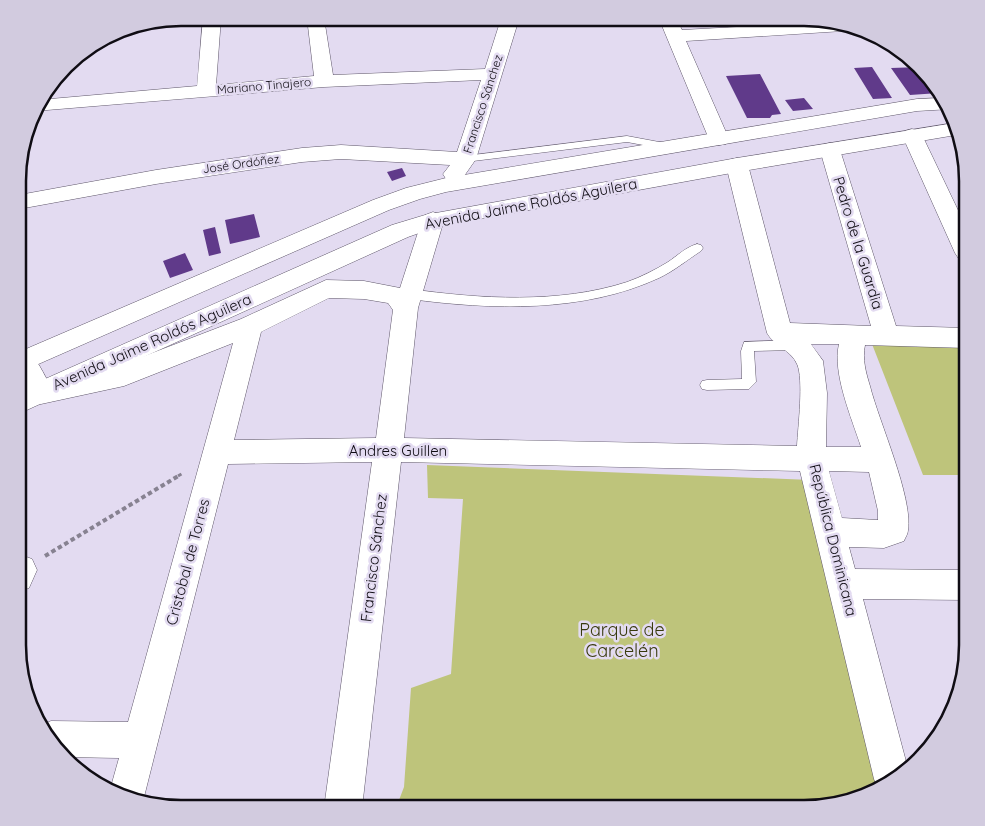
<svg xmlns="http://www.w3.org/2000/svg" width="985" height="826" viewBox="0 0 985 826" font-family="Quicksand,sans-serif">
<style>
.green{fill:#bec47b}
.building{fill:#603a8a}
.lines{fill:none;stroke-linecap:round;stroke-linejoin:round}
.service-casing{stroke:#5f576a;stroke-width:1}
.minor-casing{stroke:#5f576a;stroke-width:1}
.tertiary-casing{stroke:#5f576a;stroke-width:1}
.path-far1{stroke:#878291;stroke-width:3;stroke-dasharray:4 2.5;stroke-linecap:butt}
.path{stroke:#878291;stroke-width:4;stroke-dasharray:4.5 3;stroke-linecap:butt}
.service{fill:#fff;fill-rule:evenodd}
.minor{fill:#fff;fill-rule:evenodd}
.tertiary{fill:#fff;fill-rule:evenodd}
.labels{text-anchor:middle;stroke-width:5;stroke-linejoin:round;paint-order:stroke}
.far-street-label{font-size:12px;fill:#100d14;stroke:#e3dbf1}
.street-label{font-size:15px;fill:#100d14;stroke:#e3dbf1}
.near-park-label{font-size:18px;fill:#383a0d;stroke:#e3dbf1}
.rim{fill:none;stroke:#100d14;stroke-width:2.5}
</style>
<rect width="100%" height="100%" fill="#e3dbf1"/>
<path class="green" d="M 967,343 L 967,475 L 923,475 L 872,344 Z
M 427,465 L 811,480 L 886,783 L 867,796 L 814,808 L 396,808 L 404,787 L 411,688 L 451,674 L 463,499 L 428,498 Z"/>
<path class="building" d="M 872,67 L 892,98 L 873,99 L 854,68 Z
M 921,67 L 939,93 L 910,95 L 891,68 Z
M 760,74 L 781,114 L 772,115 L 770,118 L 747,118 L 726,76 Z
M 804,98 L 813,109 L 793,111 L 785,100 Z
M 402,168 L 406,176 L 392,181 L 387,172 Z
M 254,214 L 260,237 L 230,244 L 225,220 Z
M 215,227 L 221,253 L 209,256 L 203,230 Z
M 185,253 L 193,270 L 170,278 L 163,261 Z"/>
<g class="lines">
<g class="service-casing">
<path id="service" d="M 627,136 L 670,144 L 675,147 L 670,150 L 627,142 L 465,162 L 460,159 L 465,156 Z
M 697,244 L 701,245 L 703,248 L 701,251 C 687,260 674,271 659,278 C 583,313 492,310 410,299 L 406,297 L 404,294 L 406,291 L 410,289 C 480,299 559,304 627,282 C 641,277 655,270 668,262 C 677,256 686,247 697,244 Z
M 796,340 L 801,341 L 802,345 L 801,349 L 796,350 L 754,351 L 756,382 L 749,389 L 707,390 L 702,389 L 700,385 L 702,381 L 707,380 L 742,379 L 741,351 L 744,342 Z"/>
</g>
<g class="minor-casing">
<path id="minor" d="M 203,18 L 221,18 L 216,85 L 314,76 L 307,18 L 324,18 L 333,75 L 485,69 L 500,22 L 499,18 L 517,18 L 518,22 L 476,159 L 462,179 L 454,181 L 446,179 L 443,174 L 450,165 L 341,159 L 302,162 L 156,184 L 19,209 L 19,195 L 156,170 L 302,148 L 341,145 L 457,152 L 481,80 L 324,87 L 35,111 L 39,100 L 197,86 Z
M 662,18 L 676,18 L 682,30 L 828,22 L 851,28 L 843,31 L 686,41 L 729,139 L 726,144 L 719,145 L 712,144 L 709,139 L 660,21 Z
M 912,129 L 919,131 L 922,135 L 967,229 L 967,261 L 959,259 L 955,253 L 902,135 L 905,131 Z
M 830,143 L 837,145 L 840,150 L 896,326 L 967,328 L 967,348 L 865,345 C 862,359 866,373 870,386 C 879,422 913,497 908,530 C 908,534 905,538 904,541 L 884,548 L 849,547 L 855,569 L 967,570 L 967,600 L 863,599 L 908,769 L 878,789 L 874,779 L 800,471 L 401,462 L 362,808 L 324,808 L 372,462 L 228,464 L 143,801 L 118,796 L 110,790 L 119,758 L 63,757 L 42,725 L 51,721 L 128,722 L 233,343 L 124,386 L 41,404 L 31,401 L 18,379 L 19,353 C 34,349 41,370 48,381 L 121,365 L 241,319 L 326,280 L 364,281 L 400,288 L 422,220 L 425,215 L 433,212 L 441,215 L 444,220 L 418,308 L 404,438 L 797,446 C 798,427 804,379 797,364 C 791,350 774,346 767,333 L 726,165 L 729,160 L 737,158 L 745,160 L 748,165 L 790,323 L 871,326 L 820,150 L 823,145 ZM 329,298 L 364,299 L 388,303 L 393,310 L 376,438 L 234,440 L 261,332 ZM 811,344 L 839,344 C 832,373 852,419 861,447 L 826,447 L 827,393 L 823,361 ZM 829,471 L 869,472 L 878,511 L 878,520 L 842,518 Z
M 21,555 L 32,559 L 37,570 L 29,588 L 18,592 L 18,556 Z"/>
</g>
<g class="tertiary-casing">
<path id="tertiary" d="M 943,98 L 951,109 L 917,111 L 446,192 L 420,199 L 389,210 L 18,373 L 19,352 L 373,200 L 406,188 L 446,178 L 917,99 Z
M 955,123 L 958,135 L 956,135 L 737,172 L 436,227 L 408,237 L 18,414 L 18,391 L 392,225 L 425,215 L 737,158 Z"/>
</g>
<path class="path-far1" d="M 178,476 L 183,473"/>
<path class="path" d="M 45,556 L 180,475"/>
<use href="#service" class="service"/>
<use href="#minor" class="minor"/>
<use href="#tertiary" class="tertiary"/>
</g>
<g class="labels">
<g class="far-street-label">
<text transform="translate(264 86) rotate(-5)" y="4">Mariano Tinajero</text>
<text transform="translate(483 104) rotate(-72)" y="4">Francisco Sánchez</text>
<text transform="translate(241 164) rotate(-8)" y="4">José Ordóñez</text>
</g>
<g class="street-label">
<text transform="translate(531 204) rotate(-11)" y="5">Avenida Jaime Roldós Aguilera</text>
<text transform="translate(858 243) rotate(73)" y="5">Pedro de la Guardia</text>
<text transform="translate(152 342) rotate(-24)" y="5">Avenida Jaime Roldós Aguilera</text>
<text x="398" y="456">Andres Guillen</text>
<text transform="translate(833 540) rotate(76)" y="5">República Dominicana</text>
<text transform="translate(374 558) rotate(-83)" y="5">Francisco Sánchez</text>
<text transform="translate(188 562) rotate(-75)" y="5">Cristobal de Torres</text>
</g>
<g class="near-park-label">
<text x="622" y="636">Parque de<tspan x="622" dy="21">Carcelén</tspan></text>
</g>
</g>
<path d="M0 0H985V826H0ZM181 26H804A155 155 0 0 1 959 181V645A155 155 0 0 1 804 800H181A155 155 0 0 1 26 645V181A155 155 0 0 1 181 26Z" fill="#d2cbdf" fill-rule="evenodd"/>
<path class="rim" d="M181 26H804A155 155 0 0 1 959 181V645A155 155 0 0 1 804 800H181A155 155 0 0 1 26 645V181A155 155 0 0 1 181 26Z"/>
</svg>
